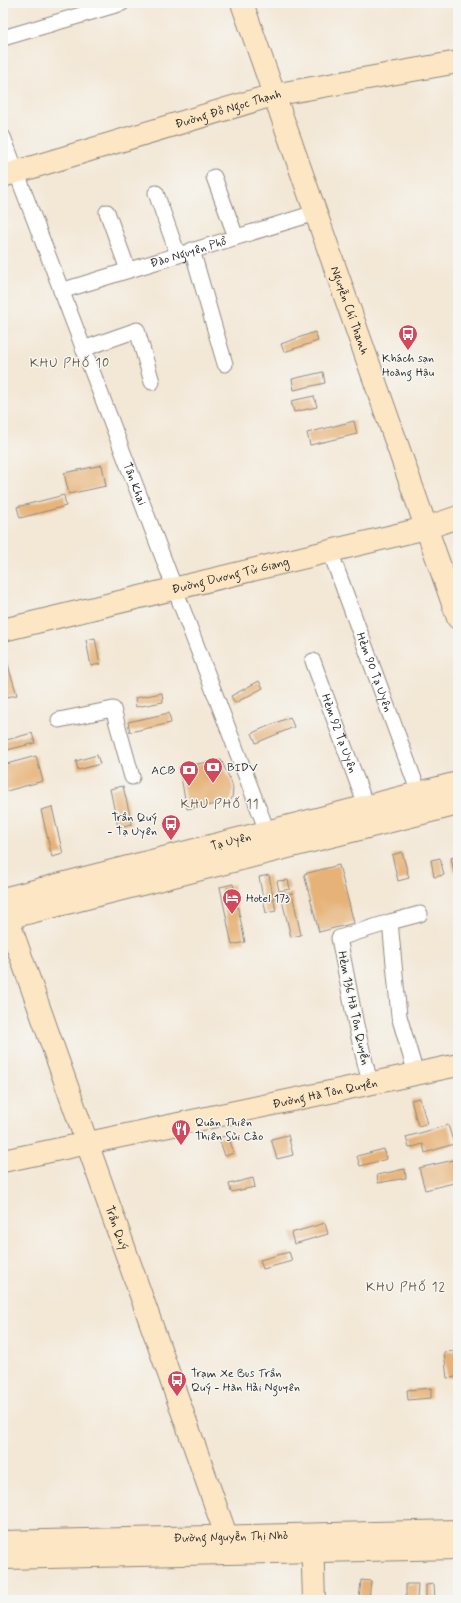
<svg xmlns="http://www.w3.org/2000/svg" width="461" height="1603" viewBox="0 0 461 1603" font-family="Mynerve,sans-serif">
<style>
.building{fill:#e6b277}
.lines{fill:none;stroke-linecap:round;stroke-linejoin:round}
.street-casing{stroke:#8f8980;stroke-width:17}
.secondary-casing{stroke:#8f8980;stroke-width:24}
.street{stroke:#fff;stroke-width:15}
.secondary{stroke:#fce6c4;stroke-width:22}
.labels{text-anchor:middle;stroke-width:3;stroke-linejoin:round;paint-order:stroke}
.street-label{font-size:12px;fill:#2b2b2b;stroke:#f6f6f2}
.poi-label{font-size:12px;fill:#2b2b2b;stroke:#f6f6f2;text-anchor:start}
.neighbourhood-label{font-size:13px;letter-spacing:1px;fill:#6c5a46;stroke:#f6f6f2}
</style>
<rect width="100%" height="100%" fill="#f6f6f2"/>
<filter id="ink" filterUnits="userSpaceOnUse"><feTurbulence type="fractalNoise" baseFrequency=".025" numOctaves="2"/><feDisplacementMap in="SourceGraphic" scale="8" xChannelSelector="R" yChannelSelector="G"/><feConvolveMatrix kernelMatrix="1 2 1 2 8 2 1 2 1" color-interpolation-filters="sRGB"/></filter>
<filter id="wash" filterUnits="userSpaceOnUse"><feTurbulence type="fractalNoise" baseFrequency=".012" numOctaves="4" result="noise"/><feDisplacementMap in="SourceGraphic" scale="16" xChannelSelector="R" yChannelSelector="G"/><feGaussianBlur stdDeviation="0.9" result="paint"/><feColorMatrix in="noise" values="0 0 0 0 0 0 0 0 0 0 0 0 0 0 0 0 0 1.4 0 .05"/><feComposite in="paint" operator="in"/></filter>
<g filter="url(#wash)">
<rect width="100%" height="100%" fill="#f3e7d5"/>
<g id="blocks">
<path class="building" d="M 315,332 L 318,341 L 284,352 L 281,344 Z
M 323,372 L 325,383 L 294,390 L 292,379 Z
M 314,396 L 317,407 L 294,412 L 291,401 Z
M 354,421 L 357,434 L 310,445 L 307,433 Z
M 102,465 L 106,486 L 69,494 L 64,473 Z
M 64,495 L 66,506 L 20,518 L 17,507 Z
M 95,638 L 100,664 L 91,666 L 86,640 Z
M 3,649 L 17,695 L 7,697 L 3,683 Z
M 259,681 L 263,688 L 235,703 L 231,696 Z
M 162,693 L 163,702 L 136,707 L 135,698 Z
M 169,713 L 171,723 L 130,732 L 128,722 Z
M 290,717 L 294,727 L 256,743 L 252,733 Z
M 32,733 L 35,743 L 3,751 L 3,741 Z
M 97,755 L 100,764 L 78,770 L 76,761 Z
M 36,756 L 43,781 L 3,792 L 3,765 Z
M 221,760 L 231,781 L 233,788 L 232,798 L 229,802 L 187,809 L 179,767 Z
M 123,786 L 132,824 L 118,827 L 110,789 Z
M 52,807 L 63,854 L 52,857 L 41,810 Z
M 402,852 L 409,878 L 398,881 L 392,855 Z
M 458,856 L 458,871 L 454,872 L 451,858 Z
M 440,858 L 444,875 L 434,877 L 431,860 Z
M 339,865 L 354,923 L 319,932 L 304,874 Z
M 269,875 L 276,911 L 266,913 L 259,877 Z
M 288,880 L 290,889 L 279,891 L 277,881 Z
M 233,884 L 245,942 L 232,945 L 220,887 Z
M 292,893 L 301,935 L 291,937 L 281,896 Z
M 420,1098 L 427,1124 L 418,1126 L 411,1100 Z
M 448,1125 L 454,1144 L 425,1153 L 423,1144 L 409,1148 L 406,1137 Z
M 228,1135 L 234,1153 L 225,1156 L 219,1138 Z
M 288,1135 L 293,1155 L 277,1159 L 271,1139 Z
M 384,1149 L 387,1159 L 360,1166 L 357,1156 Z
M 458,1159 L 458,1182 L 425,1190 L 419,1168 Z
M 405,1169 L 406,1178 L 378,1183 L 377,1175 Z
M 253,1178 L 255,1187 L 231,1192 L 229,1184 Z
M 325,1223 L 328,1234 L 294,1244 L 291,1233 Z
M 289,1252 L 292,1261 L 263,1269 L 260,1260 Z
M 454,1351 L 457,1377 L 447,1378 L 444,1352 Z
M 431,1388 L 431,1398 L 408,1400 L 407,1390 Z
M 361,1580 L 371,1581 L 369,1600 L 359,1600 Z
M 406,1584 L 418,1584 L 417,1600 L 406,1600 Z
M 434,1584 L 435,1600 L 426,1600 L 426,1585 Z"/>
</g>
</g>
<g filter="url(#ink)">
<use href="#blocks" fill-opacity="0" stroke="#8f8980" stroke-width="1"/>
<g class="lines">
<g class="street-casing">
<g id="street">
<path d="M 3,38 L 122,3"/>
<path id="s1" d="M 3,137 L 267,831"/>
<path d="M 214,177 L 236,237"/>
<path d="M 156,193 L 178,255"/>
<path d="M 107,212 L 128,270"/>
<path d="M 192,250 L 225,364"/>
<path id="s2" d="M 61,291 L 315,213"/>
<path d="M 83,349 L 137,330 L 152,382"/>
<path id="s3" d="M 330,551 L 419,793"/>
<path id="s4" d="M 313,661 L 366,806"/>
<path d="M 59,720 L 113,709 L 132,777"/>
<path d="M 416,1074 L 399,1016 L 390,922 L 420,914"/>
<path d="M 370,1083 L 356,1025 L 339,938 L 390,922"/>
</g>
</g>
<g class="secondary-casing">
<g id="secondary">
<path id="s5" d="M 242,3 L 458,618"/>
<path id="s6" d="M 3,176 L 273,95 L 458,62"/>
<path id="s7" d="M 3,630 L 426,528 L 458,517"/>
<path id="s8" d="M 3,899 L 458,783"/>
<path id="s9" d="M 3,906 L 232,1552"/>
<path d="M 3,919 L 458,804"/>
<path id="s10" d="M 3,1161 L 458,1065"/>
<path d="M 312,1537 L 314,1600"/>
<path id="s11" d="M 3,1542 L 458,1531"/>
<path d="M 3,1558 L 458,1548"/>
</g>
</g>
<use href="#street" class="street"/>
<use href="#secondary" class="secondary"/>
</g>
</g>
<defs>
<g id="bus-pin" transform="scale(1)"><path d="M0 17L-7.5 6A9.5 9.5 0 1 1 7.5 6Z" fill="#d1495b" stroke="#f6f6f2"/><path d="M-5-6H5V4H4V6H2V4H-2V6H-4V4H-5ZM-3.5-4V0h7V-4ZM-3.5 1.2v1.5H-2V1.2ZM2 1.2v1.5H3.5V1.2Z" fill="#fff"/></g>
<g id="bank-pin" transform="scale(1)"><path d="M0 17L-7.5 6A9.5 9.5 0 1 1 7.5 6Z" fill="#d1495b" stroke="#f6f6f2"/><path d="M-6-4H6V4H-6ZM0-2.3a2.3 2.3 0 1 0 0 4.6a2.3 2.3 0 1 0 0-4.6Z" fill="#fff"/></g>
<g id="hotel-pin" transform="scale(1)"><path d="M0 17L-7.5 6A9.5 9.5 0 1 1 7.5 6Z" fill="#d1495b" stroke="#f6f6f2"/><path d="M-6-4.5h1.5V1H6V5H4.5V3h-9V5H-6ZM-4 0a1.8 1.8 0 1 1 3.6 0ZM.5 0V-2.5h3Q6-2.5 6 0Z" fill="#fff"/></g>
<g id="restaurant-pin" transform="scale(1)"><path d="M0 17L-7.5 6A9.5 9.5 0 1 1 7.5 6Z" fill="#d1495b" stroke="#f6f6f2"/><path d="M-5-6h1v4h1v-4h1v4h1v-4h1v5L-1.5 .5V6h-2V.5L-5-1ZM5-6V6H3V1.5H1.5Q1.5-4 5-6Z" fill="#fff"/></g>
</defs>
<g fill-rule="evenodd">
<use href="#bus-pin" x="408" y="334"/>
<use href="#bank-pin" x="213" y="767"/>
<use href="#bank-pin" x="189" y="770"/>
<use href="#bus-pin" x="171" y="824"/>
<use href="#hotel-pin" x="232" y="898"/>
<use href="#restaurant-pin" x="181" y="1129"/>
<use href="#bus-pin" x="177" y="1380"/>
</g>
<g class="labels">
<g class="street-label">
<text dy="4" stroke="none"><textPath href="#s6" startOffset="235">Đường Đỗ Ngọc Thạnh</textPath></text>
<text dy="4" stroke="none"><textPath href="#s2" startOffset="133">Đào Nguyên Phổ</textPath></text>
<text dy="4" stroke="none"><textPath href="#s5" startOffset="326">Nguyễn Chí Thanh</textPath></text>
<text dy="4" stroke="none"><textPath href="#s1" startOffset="371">Tân Khai</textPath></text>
<text dy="4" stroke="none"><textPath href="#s7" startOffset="234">Đường Dương Tử Giang</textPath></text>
<text dy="4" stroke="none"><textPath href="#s3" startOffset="129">Hẻm 90 Tạ Uyên</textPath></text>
<text dy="4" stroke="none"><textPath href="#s4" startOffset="77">Hẻm 92 Tạ Uyên</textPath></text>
<text dy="4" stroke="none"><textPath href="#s8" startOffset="235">Tạ Uyên</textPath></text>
<text transform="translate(354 1008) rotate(78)" y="4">Hẻm 136 Hà Tôn Quyền</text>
<text dy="4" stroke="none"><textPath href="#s10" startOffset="329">Đường Hà Tôn Quyền</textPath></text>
<text dy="4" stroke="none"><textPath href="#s9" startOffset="341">Trần Quý</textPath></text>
<text dy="4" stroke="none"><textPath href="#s11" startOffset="228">Đường Nguyễn Thị Nhỏ</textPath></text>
</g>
<g class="poi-label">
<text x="408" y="362" text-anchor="middle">Khách sạn<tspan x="408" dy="14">Hoàng Hậu</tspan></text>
<text x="227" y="771">BIDV</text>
<text x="175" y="774" text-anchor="end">ACB</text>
<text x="157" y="821" text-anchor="end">Trần Quý<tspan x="157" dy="14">- Tạ Uyên</tspan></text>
<text x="246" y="902">Hotel 173</text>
<text x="195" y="1126">Quán Thiên<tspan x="195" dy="14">Thiên Sủi Cảo</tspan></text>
<text x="191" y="1377">Trạm Xe Bus Trần<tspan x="191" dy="14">Quý - Hàn Hải Nguyên</tspan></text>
</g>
<g class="neighbourhood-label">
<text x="70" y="367">KHU PHỐ 10</text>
<text x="220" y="808">KHU PHỐ 11</text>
<text x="406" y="1291">KHU PHỐ 12</text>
</g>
</g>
<rect width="461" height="1603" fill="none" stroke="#f6f6f2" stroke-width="16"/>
</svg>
